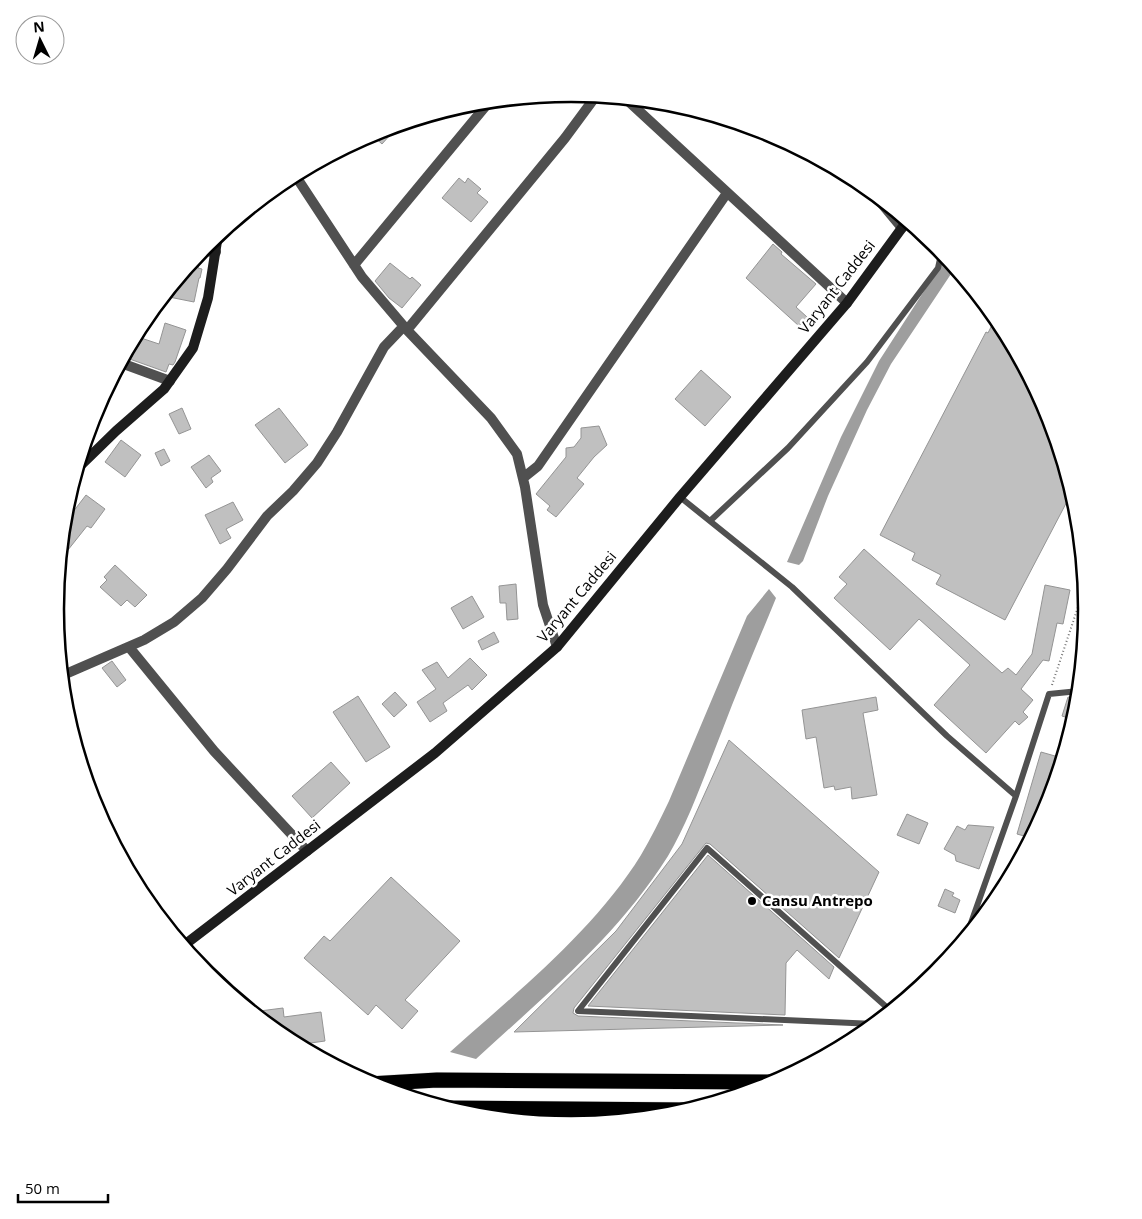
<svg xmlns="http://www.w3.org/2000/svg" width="1142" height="1219" viewBox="0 0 1142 1219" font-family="'Open Sans',sans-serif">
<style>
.water{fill:#9e9e9e}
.building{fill:#c0c0c0;stroke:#949494}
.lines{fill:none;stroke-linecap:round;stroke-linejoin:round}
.highway-casing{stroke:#dbdbdb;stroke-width:16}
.path{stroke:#727272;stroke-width:2;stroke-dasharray:1 2.5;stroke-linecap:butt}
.lane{stroke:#505050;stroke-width:6}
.street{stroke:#505050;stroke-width:10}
.secondary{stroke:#1d1d1d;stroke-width:10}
.highway{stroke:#000;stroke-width:15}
.poi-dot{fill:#000;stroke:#fff;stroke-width:2}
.labels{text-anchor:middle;stroke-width:5;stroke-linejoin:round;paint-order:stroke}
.street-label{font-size:15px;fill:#000;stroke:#fff}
.poi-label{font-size:15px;font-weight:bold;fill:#000;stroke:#fff;text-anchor:start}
.rim{fill:none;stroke:#000;stroke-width:2.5}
</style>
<rect width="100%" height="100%" fill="#fff"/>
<path class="water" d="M 946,257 L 955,268 L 891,364 L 867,410 L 828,496 L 803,561 L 799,565 L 787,562 L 841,437 L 879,361 Z
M 769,589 L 776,598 C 758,642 739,686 722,731 C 706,771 690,819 668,856 C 621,931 553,989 488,1048 L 476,1059 L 450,1052 C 516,993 594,931 641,855 C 651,838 660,820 669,801 L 747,616 Z"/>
<path class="building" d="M 399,125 L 382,144 L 371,134 L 374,133 Z
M 459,178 L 465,183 L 468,178 L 481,189 L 477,193 L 488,202 L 471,222 L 442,198 Z
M 773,244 L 782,252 L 781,254 L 816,284 L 796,307 L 807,317 L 799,326 L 746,278 Z
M 197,256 L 200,258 L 198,268 L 202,269 L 200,278 L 199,278 L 194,302 L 164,296 Z
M 390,263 L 410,279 L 412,277 L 421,285 L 402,308 L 389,298 L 375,281 Z
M 996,317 L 1000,323 L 1048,412 L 1072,492 L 1005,620 L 936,584 L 941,575 L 912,560 L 915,553 L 880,535 L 986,332 L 988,333 Z
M 165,323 L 186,330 L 175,362 L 173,365 L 169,364 L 166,372 L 124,357 L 135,336 L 159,344 Z
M 701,370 L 731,397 L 705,426 L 675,399 Z
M 182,408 L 191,429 L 179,434 L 169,414 Z
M 279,408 L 308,445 L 285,463 L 255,425 Z
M 599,426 L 607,445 L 594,457 L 577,478 L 584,484 L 556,517 L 547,510 L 550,506 L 536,494 L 566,457 L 566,448 L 574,447 L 581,438 L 581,428 Z
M 121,440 L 141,455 L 125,477 L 105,462 Z
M 164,449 L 170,461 L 161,466 L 155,453 Z
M 209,455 L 221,471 L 211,478 L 213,482 L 206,488 L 191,467 Z
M 86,495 L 105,509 L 91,528 L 87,526 L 60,560 L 63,525 Z
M 233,502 L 243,520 L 226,529 L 231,538 L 220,544 L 205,515 Z
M 864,549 L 1002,673 L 1008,668 L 1016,675 L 1032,654 L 1045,585 L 1070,590 L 1063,624 L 1057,623 L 1049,661 L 1043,660 L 1021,689 L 1033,700 L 1023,712 L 1028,717 L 1019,725 L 1015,721 L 986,753 L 934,705 L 970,665 L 919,619 L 890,650 L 834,598 L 847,584 L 839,577 Z
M 115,565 L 147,595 L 135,607 L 127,600 L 121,606 L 100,587 L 107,580 L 104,577 Z
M 516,584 L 518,619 L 507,620 L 506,603 L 500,603 L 499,586 Z
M 472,596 L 484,617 L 463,629 L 451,608 Z
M 494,632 L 499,642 L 482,650 L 478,641 Z
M 470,658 L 487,675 L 472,690 L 468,685 L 443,703 L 447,711 L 430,722 L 417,702 L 436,689 L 422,670 L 437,662 L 448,678 Z
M 112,661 L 126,680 L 117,687 L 102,668 Z
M 395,692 L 407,705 L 394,717 L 382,704 Z
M 358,696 L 390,747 L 366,762 L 333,712 Z
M 876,697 L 878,710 L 863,713 L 877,795 L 852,799 L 851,787 L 835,790 L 834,786 L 824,788 L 816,737 L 806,739 L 802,710 Z
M 1068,697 L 1078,699 L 1074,720 L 1062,716 Z
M 729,740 L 879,872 L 839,958 L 710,844 L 706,843 L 574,1008 L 573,1013 L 578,1016 L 783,1025 L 514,1032 L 616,931 L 682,844 Z
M 1041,752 L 1062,758 L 1048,807 L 1031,838 L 1017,834 Z
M 331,762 L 350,783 L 312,818 L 292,796 Z
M 907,814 L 928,823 L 919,844 L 897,835 Z
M 968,825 L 994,827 L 979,869 L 956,861 L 955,855 L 944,849 L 957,826 L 965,830 Z
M 708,855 L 834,967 L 829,979 L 797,950 L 786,963 L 785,1015 L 588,1006 Z
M 391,877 L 460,941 L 405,1000 L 418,1011 L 402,1029 L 376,1005 L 368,1015 L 304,958 L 324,936 L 330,941 Z
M 945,889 L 954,893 L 952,896 L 960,900 L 955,913 L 938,906 Z
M 283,1008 L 284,1017 L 321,1012 L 325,1041 L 296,1045 L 284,1038 L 252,1012 Z"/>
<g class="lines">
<g class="highway-casing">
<path id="highway" d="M 369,1084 L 437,1080 L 777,1082
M 447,1108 L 691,1110"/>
</g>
<path class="path" d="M 1052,685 L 1080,601 L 1084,580"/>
<path class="lane" d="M 680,497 L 792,587 L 947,736 L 1016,796 L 966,937
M 710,521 L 788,448 L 867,362 L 938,268 L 940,259 L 940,250
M 1016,796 L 1049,694 L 1079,691
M 875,1024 L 578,1011 L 707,848 L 891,1011"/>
<path class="street" d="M 626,99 L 847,303
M 295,175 L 362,277 L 407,330 L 491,418 L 517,454 L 525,487 L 543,605 L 557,647
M 873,193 L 902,228
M 201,251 L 216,252
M 354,265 L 489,102
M 407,330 L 565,138 L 596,96
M 121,363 L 170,381
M 523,478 L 538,466 L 727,193
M 129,647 L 214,751 L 307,851
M 61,676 L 144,640 L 174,622 L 202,598 L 227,569 L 267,516 L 293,491 L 317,463 L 337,432 L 384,347 L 404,326"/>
<path class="secondary" d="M 77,469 L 116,431 L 164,389 L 193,348 L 208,298 L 218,235
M 183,946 L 435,753 L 557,647 L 680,497 L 847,303 L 907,221"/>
<use href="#highway" class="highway"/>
</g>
<circle class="poi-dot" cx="752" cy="901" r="5"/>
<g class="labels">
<g class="street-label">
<text transform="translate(837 287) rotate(-52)" y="5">Varyant Caddesi</text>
<text transform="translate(577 597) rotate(-50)" y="5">Varyant Caddesi</text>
<text transform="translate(274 858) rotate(-38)" y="5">Varyant Caddesi</text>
</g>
<g class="poi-label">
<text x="762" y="906">Cansu Antrepo</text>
</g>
</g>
<path d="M0 0H1142V1219H0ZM64 609a507 507 0 1 1 1014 0a507 507 0 1 1-1014 0Z" fill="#fff" fill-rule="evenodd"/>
<path class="rim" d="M64 609a507 507 0 1 1 1014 0a507 507 0 1 1-1014 0Z"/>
<g transform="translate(40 40) rotate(355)"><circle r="24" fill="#ffffff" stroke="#999999"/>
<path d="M0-4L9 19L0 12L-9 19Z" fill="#000000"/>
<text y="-8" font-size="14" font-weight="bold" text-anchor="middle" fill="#000000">N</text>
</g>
<path d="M18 1194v8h90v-8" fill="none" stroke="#000000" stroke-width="2.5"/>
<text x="25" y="1194" font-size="15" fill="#000000" stroke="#ffffff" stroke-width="4" paint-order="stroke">50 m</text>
</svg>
